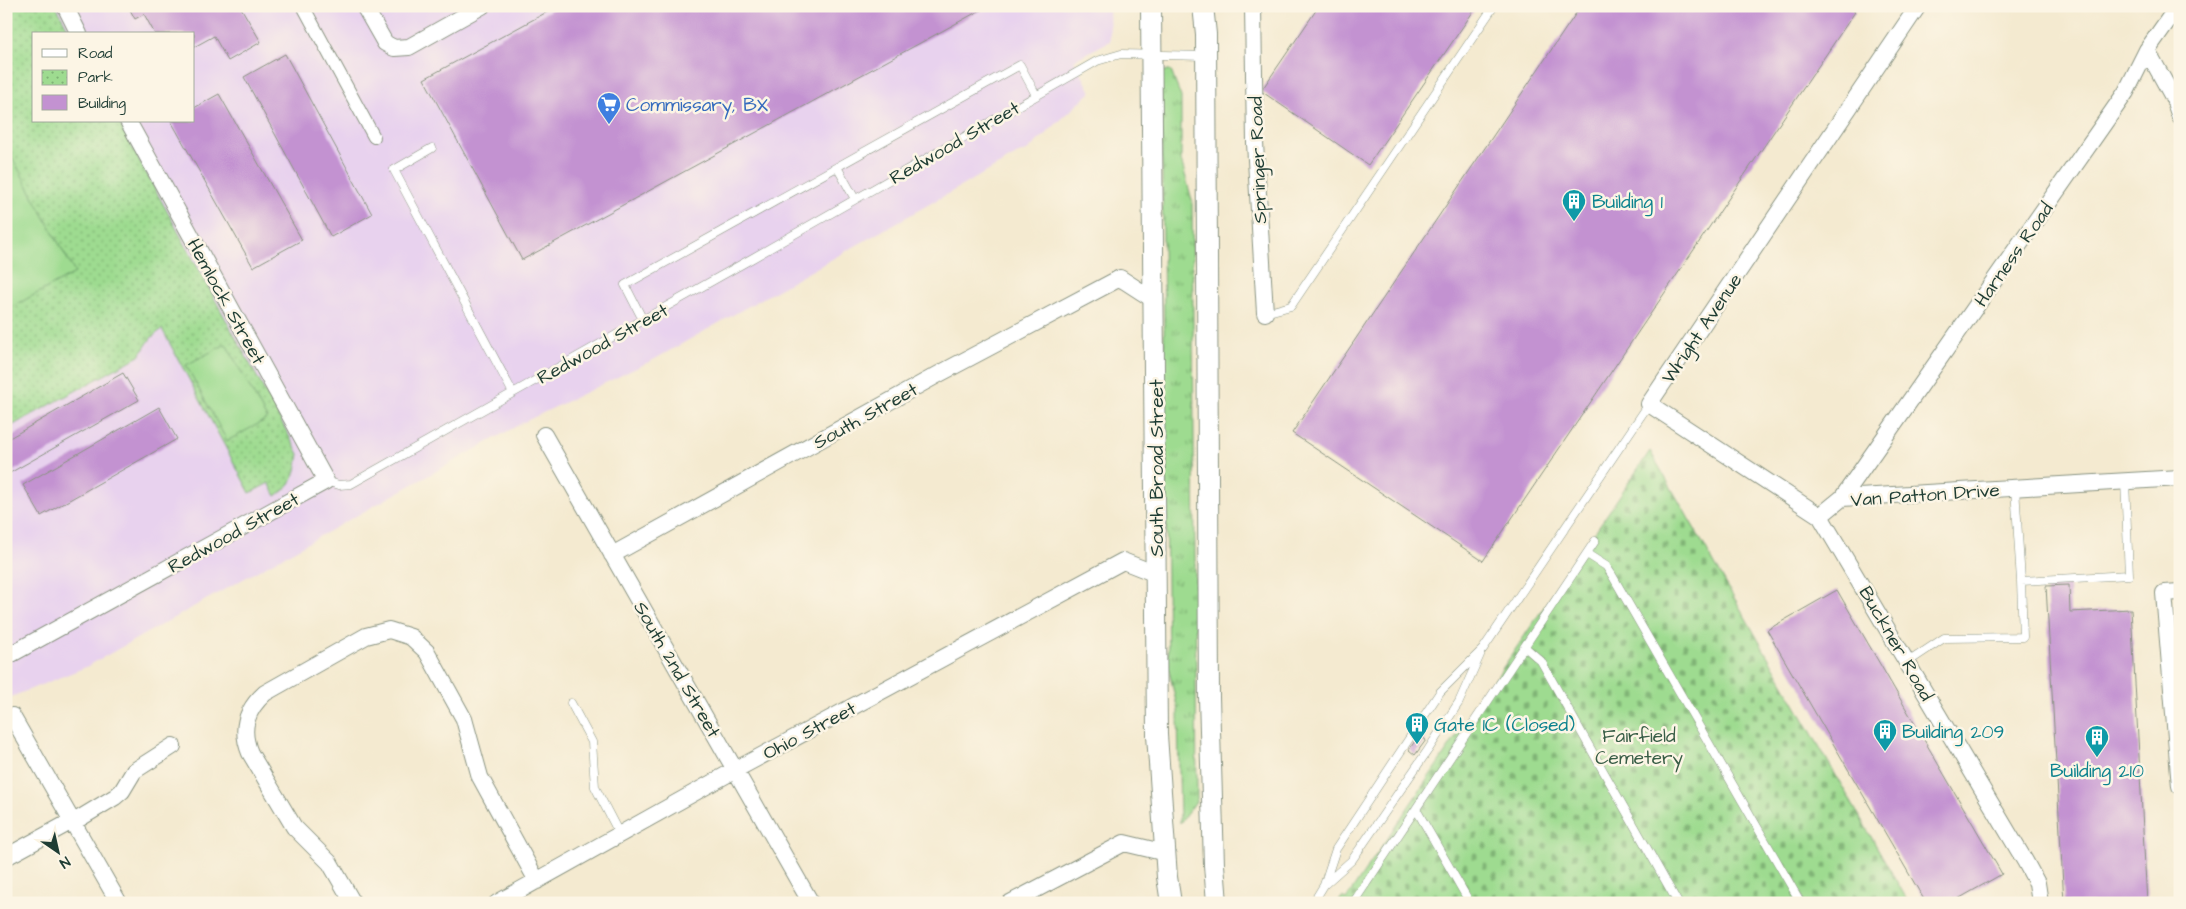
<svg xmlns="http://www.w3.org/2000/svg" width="2186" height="909" viewBox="0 0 2186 909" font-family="'Architects Daughter',sans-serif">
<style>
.built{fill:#e8d2ee;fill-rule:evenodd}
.grass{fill:url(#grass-tufts);stroke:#5e8c62}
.cemetery{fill:url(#cemetery-stones);stroke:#5e8c62}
.park{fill:url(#park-dots);stroke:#5e8c62}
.pitch{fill:#9edb90;stroke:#5e8c62}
.building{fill:#c392d1}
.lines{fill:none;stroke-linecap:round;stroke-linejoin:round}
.service-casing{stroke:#8a9482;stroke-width:9}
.pedestrian-casing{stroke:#8a9482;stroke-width:14}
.minor-casing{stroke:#8a9482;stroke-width:18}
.tertiary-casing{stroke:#8a9482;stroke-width:22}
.service{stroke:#fff;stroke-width:8}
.pedestrian{stroke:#fff;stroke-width:12}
.minor{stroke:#fff;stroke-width:16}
.tertiary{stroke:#fff;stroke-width:20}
.labels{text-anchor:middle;stroke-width:5;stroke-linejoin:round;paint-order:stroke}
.shop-label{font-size:19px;fill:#366cbe;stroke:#fcf5e5;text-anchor:start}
.street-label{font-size:19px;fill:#1f3d34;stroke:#fcf5e5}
.culture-label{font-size:19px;fill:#0d838f;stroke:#fcf5e5;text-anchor:start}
.park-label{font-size:19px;fill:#385d46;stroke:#fcf5e5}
</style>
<defs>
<pattern id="grass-tufts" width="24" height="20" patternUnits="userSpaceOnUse" patternTransform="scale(1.25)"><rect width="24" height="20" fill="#9edb90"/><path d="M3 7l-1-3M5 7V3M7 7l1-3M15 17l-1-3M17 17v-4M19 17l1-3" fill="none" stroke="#80b376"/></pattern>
<pattern id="cemetery-stones" width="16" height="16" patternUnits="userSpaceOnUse" patternTransform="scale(1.25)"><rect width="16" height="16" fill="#9edb90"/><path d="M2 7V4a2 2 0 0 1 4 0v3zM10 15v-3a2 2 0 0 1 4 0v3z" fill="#80b376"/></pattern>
<pattern id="park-dots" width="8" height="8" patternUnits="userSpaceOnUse" patternTransform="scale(1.25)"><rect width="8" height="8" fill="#9edb90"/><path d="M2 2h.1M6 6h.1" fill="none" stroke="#80b376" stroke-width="1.8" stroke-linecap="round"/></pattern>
</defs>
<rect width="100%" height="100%" fill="#fcf5e5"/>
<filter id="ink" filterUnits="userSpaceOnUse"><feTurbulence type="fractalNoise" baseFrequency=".02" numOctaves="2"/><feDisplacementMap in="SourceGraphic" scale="10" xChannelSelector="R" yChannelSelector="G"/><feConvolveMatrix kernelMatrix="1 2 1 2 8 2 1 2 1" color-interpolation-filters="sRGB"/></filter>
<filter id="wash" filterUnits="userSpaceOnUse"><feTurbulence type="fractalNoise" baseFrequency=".0096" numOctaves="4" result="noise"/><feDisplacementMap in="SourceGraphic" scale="20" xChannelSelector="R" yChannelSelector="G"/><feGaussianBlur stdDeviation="1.12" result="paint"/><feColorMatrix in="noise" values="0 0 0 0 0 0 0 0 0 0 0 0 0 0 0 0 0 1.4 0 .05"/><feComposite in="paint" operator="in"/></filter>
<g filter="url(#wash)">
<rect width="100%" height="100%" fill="#f4ead0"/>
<path class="built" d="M 6,6 L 1109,6 L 1110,41 L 1074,60 L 1091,92 L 1027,151 L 1020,153 L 655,359 L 524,422 L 86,667 L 6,699 ZM 34,34 L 194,34 L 194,121 L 34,121 Z"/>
<path class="grass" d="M 1161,71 L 1171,71 L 1181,97 L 1181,160 L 1192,200 L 1197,800 L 1180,823 L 1178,711 L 1168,666 Z"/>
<path class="cemetery" d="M 1650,451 L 1909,903 L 1338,903 L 1342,897 L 1346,899 Z"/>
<path class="park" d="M 6,6 L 56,6 L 71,34 L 34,34 L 34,121 L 118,121 L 299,454 C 296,475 294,484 276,496 L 269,483 L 250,493 L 162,329 L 151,338 L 139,356 L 6,429 Z"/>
<path class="pitch" d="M 6,146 L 75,273 L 6,310 Z
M 226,344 L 267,419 L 227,441 L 186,365 Z"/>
<g id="blocks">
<path class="building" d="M 128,6 L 240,6 L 261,42 L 228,61 L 214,36 L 194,47 L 194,34 L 155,34 L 144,14 L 135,19 Z
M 558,6 L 988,6 L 522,260 L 424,79 Z
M 1319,6 L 1477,6 L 1368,165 L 1261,91 Z
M 1581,6 L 1847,6 L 1855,12 L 1483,561 L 1292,433 Z
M 285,54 L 372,214 L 331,237 L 244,77 Z
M 219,94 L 302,240 L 253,267 L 171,121 L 194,121 L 194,108 Z
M 123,373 L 139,400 L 8,474 L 6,471 L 6,440 Z
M 159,407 L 177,439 L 41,516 L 23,485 Z
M 2069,585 L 2070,612 L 2131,609 L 2147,903 L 2064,903 L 2046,586 Z
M 1837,590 L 2002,874 L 1951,903 L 1926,903 L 1767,630 Z
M 1419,735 L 1426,740 L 1415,755 L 1409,750 Z"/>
</g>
</g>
<g filter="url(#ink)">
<use href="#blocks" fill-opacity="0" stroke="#8a9482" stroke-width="1"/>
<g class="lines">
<g class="service-casing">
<path id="service" d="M 432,148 L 394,170 L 513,393
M 837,167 L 855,199
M 1265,313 L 1291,306 L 1494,6
M 643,320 L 625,285 L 1020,65 L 1036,95
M 326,481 L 339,485 L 351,484 L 751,259 L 1097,61 L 1121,54 L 1205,56
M 2015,488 L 2021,581 L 2129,575 L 2125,481
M 1587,554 L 1606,566 L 1612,575 L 1801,903
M 1525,647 L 1541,661 L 1678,903
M 1908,662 L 1944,638 L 2023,637 L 2021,581
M 571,703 L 592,742 L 595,787 L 620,835
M 1416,809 L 1470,903
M 1325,884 L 1352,860 L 1428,750 L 1459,702 L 1480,655
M 1313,903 L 1324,885 L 1336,849 L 1440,692 L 1483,649 L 1649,404
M 1353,903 L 1595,541"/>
</g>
<g class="pedestrian-casing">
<path id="pedestrian" d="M 303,6 L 374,137"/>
</g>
<g class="minor-casing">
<path id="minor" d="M 65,6 L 79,34
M 364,6 L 385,43 L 394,48 L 409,47 L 482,6
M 1253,6 L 1255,143 L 1265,313
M 1918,6 L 1649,404 L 1820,516 L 1842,498 L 2180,478
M 2147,50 L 2174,99 L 2180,117
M 544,435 L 811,903
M 1842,498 L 2126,92 L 2147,50 L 2178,6
M 1820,516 L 2025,861 L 2037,883 L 2040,903
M 612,555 L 939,374 L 1120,278 L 1154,300
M 2180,592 L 2164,593 L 2180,786
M 6,657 L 326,481 L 128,121
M 12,716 L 119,903
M 6,857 L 72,821 L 77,820 L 115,797 L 122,791 L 134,771 L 173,746
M 353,903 L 330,863 L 294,827 L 250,753 C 240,729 246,710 265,693 L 366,636 L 389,630 L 411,637 L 427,652 L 464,719 L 480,777 L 537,881
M 497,903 L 735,770 L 1123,561 L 1156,574
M 1010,903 L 1124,843 L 1166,853"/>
</g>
<g class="tertiary-casing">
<path id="tertiary" d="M 1151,6 L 1157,735 L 1167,877 L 1171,903
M 1203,6 L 1206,34 L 1209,697 L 1214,865 L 1217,903"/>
</g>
<use href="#service" class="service"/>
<use href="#pedestrian" class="pedestrian"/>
<use href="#minor" class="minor"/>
<use href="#tertiary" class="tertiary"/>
</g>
</g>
<defs>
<g id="supermarket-pin" transform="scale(1.25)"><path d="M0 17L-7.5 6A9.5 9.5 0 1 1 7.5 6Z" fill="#3f7fe0" stroke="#fcf5e5"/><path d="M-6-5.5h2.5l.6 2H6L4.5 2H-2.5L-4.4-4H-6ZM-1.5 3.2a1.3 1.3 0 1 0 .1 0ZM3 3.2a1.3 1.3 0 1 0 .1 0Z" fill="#fff"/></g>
<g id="building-pin" transform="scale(1.25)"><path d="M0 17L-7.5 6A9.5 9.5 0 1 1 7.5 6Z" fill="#0f9aa8" stroke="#fcf5e5"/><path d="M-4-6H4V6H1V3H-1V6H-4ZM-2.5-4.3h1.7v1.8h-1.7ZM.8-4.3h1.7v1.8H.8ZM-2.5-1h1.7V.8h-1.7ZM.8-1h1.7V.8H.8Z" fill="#fff"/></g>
</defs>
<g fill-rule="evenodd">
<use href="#supermarket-pin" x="609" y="104"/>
<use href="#building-pin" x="1574" y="201"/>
<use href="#building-pin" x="1417" y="724"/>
<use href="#building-pin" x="1885" y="731"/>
<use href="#building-pin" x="2097" y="737"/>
</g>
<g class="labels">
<g class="shop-label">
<text x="626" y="111">Commissary, BX</text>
</g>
<g class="street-label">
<text transform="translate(954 142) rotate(-30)" y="7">Redwood Street</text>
<text transform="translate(1257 160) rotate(-92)" y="7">Springer Road</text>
<text transform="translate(2013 254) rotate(-55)" y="7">Harness Road</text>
<text transform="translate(227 301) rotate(61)" y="7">Hemlock Street</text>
<text transform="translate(1701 328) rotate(-56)" y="7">Wright Avenue</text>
<text transform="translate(602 343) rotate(-29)" y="7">Redwood Street</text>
<text transform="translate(865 415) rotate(-29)" y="7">South Street</text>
<text transform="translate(1156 468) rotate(-90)" y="7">South Broad Street</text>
<text transform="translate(1925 494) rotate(-4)" y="7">Van Patton Drive</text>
<text transform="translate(233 532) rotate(-29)" y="7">Redwood Street</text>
<text transform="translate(1897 643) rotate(60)" y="7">Buckner Road</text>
<text transform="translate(678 669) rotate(60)" y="7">South 2nd Street</text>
<text transform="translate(809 730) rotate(-28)" y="7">Ohio Street</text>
</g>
<g class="culture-label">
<text x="1592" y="208">Building 1</text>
<text x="1434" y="731">Gate 1C (Closed)</text>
<text x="1902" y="738">Building 209</text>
<text x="2097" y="777" text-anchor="middle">Building 210</text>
</g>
<g class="park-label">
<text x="1639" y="742">Fairfield<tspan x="1639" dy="22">Cemetery</tspan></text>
</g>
</g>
<rect width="2186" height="909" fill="none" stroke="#fcf5e5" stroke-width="25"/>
<rect x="32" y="32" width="162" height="90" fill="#fcf5e5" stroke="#a4ab9e"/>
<rect x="42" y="49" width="25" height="8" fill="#ffffff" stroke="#a4ab9e"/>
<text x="78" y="58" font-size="15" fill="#1f3d34">Road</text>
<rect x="42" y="70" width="25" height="15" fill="url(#park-dots)" stroke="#a4ab9e"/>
<text x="78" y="82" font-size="15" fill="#1f3d34">Park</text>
<rect x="42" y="95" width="25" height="15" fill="#c392d1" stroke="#a4ab9e"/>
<text x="78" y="108" font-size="15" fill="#1f3d34">Building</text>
<g transform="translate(58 852) rotate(146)" stroke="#fcf5e5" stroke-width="4" paint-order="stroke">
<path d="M0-4L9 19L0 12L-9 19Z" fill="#1f3d34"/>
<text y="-8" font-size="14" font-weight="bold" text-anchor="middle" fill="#1f3d34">N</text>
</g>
</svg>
